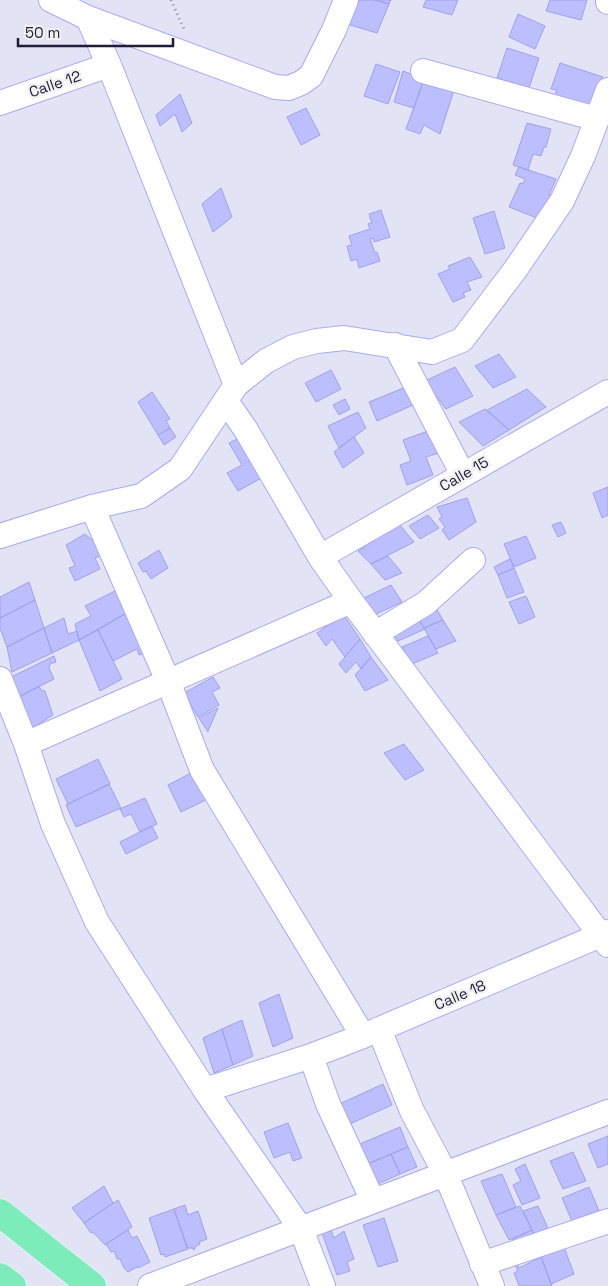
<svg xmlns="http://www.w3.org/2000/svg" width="608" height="1286" viewBox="0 0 608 1286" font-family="'Space Grotesk',sans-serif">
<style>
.building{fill:#bcbefe;stroke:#a0a1ed}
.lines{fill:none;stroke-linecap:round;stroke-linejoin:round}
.street-casing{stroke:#a9aaf7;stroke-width:26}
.highway-casing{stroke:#fff;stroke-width:29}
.path{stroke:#8b8ba2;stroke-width:3;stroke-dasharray:1 4;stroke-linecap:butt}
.street{stroke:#fff;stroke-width:24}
.highway{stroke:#7cecba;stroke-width:28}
.labels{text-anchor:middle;stroke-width:5;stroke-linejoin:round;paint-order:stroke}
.street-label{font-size:15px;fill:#1e1d3a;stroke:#f2f2f2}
</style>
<rect width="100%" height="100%" fill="#e2e3f4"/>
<path class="building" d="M 357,0 L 375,0 L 389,4 L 377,33 L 347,24 Z
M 375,0 L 391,0 L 389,4 Z
M 426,0 L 458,0 L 452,15 L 423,7 Z
M 550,0 L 587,0 L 581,20 L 546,11 Z
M 518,14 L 545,26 L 535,49 L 509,37 Z
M 507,48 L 539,58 L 529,88 L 497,78 Z
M 560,63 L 603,77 L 591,108 L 554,96 L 557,90 L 551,89 Z
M 376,64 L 400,72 L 388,104 L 364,96 Z
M 403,71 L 424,79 L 414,108 L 394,102 Z
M 424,79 L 454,90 L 440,134 L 424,125 L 420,134 L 406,129 Z
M 180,94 L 192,123 L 182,132 L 175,114 L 160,126 L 156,115 Z
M 306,108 L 320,135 L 301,145 L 287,117 Z
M 527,123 L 551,129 L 546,147 L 544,147 L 541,156 L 533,154 L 528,170 L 513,165 Z
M 519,167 L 556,179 L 549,195 L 553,196 L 537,218 L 509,207 L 520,183 L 523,184 L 525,179 L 515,175 Z
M 221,188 L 232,217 L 213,232 L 202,204 Z
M 381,210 L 390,237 L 374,242 L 373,238 L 370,239 L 375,253 L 377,252 L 380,261 L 359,268 L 357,259 L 351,261 L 347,246 L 352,245 L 349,236 L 370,229 L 368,224 L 372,223 L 369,214 Z
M 494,211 L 505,248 L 485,254 L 473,218 Z
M 470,257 L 482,277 L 467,282 L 471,290 L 463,293 L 465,297 L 453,302 L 438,274 L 450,269 L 448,266 Z
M 499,354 L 516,377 L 493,388 L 475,366 Z
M 455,367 L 473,396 L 446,409 L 425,381 Z
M 331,370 L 341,389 L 316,402 L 305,383 Z
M 406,387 L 413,405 L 377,421 L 369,402 Z
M 527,389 L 546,407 L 509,430 L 487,410 Z
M 152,392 L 170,419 L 166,421 L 170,428 L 158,435 L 138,402 Z
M 345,399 L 350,409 L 339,415 L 333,405 Z
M 485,409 L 509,430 L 483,446 L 459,422 Z
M 358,412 L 366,428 L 339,448 L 328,426 Z
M 170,428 L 176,437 L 164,445 L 158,435 Z
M 431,430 L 439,453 L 426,457 L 433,475 L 407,485 L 400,465 L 411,461 L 403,440 Z
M 241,437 L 265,476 L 238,491 L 227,473 L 242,465 L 229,443 Z
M 354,437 L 364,453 L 343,468 L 334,452 Z
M 608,487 L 608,515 L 602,518 L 593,493 Z
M 467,498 L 476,522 L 449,540 L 442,530 L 445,527 L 439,519 L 442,517 L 437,507 Z
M 428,515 L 439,528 L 420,539 L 409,526 Z
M 561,522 L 566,533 L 558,537 L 552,525 Z
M 399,524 L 414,542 L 371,564 L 358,551 Z
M 85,534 L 101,548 L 103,555 L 95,558 L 100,569 L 75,581 L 69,568 L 75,566 L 66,545 Z
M 526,536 L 536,558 L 514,567 L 504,544 Z
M 159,550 L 168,568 L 151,579 L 146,571 L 143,572 L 138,563 Z
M 388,556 L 402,573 L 385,580 L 371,564 Z
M 510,559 L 514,568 L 498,575 L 494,567 Z
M 514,568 L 524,592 L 507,598 L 498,575 Z
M 29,582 L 35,600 L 0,618 L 0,597 Z
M 391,585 L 402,602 L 374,615 L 364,598 Z
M 115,591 L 120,601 L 123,600 L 128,612 L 79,640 L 75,624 L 91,616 L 85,606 Z
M 526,596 L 535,617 L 519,624 L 509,602 Z
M 35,600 L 44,628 L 7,647 L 0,628 L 0,618 Z
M 437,610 L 443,620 L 424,628 L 418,618 Z
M 130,611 L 147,652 L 139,655 L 137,649 L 113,661 L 98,630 Z
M 343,614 L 360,639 L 345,657 L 332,639 L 326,646 L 317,633 Z
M 64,618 L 68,634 L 77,631 L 79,640 L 52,653 L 44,628 Z
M 419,620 L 425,629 L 398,641 L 392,631 Z
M 443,620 L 456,641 L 436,649 L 424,628 Z
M 44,628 L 52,653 L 12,672 L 7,647 Z
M 98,630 L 122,679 L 100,691 L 79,640 Z
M 428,636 L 438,653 L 412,664 L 402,647 Z
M 360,639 L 371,657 L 361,669 L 356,662 L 346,673 L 339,664 Z
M 54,656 L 56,662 L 50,664 L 49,668 L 54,679 L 17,698 L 7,679 Z
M 371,657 L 388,680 L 365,691 L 355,675 Z
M 213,677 L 220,688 L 212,692 L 219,705 L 198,717 L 184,693 Z
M 39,686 L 41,690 L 45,691 L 53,715 L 32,728 L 17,698 Z
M 218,708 L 208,731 L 208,732 L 199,718 Z
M 404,744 L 424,770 L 405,780 L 384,753 Z
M 98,759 L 110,784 L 68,804 L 56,779 Z
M 195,771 L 208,799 L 181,812 L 168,785 Z
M 109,784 L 121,808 L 76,827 L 66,805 Z
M 145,798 L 157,824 L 140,832 L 131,814 L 124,817 L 120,809 Z
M 152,826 L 158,838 L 126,854 L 120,842 Z
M 279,994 L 293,1038 L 273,1047 L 259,1003 Z
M 242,1020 L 253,1056 L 233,1065 L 222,1029 Z
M 222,1029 L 233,1065 L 214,1073 L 203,1038 Z
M 383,1084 L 392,1105 L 343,1127 L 335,1106 Z
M 288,1123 L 302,1158 L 293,1161 L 290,1152 L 274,1158 L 264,1132 Z
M 400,1127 L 408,1147 L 363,1166 L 355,1146 Z
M 608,1136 L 608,1164 L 598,1168 L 588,1144 Z
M 408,1147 L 417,1167 L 400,1174 L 391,1154 Z
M 573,1152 L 586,1181 L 563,1189 L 550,1161 Z
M 391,1154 L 400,1174 L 371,1187 L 363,1166 Z
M 525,1164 L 540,1198 L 522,1205 L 513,1185 L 521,1181 L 515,1169 Z
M 502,1174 L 516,1207 L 496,1215 L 481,1181 Z
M 104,1186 L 113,1203 L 84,1223 L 72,1208 Z
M 589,1187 L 602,1218 L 575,1228 L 562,1198 Z
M 118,1200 L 132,1227 L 105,1245 L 93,1232 L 91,1233 L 84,1223 Z
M 185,1205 L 188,1215 L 198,1211 L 207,1239 L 199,1242 L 200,1244 L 195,1247 L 195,1249 L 193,1250 L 193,1248 L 187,1248 L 174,1209 Z
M 520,1206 L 532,1230 L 509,1240 L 496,1215 Z
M 538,1206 L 551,1235 L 536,1238 L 523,1211 Z
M 174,1209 L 188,1249 L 165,1257 L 164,1254 L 161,1255 L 149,1218 Z
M 384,1218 L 398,1261 L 378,1267 L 363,1225 Z
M 128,1230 L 132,1238 L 137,1236 L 150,1262 L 138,1268 L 137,1267 L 128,1272 L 124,1268 L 120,1259 L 117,1259 L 114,1251 L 111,1252 L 106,1244 Z
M 331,1230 L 334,1238 L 344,1231 L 354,1259 L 347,1262 L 350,1271 L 337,1275 L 322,1233 Z
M 532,1230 L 537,1241 L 513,1243 L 512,1239 Z
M 564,1247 L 574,1274 L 551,1284 L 541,1257 Z
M 541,1257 L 552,1286 L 519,1286 L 514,1273 L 518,1271 L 515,1265 L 517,1263 L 519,1268 Z"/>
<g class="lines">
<g class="street-casing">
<path id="street" d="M 51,0 L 88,18 L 109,65 L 236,385
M 608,0 L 608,2
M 88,18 L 275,87 L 289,88 L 301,83 L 311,76 L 334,30 L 346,0
M 423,71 L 597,119
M 0,103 L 109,65
M 395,345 L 463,475
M 226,401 L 246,430 L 320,557 L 351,601 L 608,945
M 92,507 L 168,681 L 202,770 L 363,1036
M 0,536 L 92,507 L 141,496 L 180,469 L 236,385 L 266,361 L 293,347 L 317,341 L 344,338 L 432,352 L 462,340 L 515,270 L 562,201 L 583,156 L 608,90
M 320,557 L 608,392
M 375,634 L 426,603 L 473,560
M 0,679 L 26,744 L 53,824 L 97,922 L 205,1090 L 301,1229 L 323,1286
M 26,744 L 351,601
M 379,1029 L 412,1111 L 446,1175 L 492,1286
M 311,1056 L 328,1104 L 373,1201
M 205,1090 L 311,1056 L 363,1036 L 608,932
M 482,1264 L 608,1221
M 150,1286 L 608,1112"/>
</g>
<g class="highway-casing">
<path id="highway" d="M 0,1213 L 92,1286
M 0,1277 L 12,1286"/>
</g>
<path class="path" d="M 171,0 L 184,29"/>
<use href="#street" class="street"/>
<use href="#highway" class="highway"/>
</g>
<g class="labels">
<g class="street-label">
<text transform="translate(55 84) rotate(-19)" y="5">Calle 12</text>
<text transform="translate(464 474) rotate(-30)" y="5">Calle 15</text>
<text transform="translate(460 995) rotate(-23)" y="5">Calle 18</text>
</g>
</g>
<path d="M18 38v8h155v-8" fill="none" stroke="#1e1d3a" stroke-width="2.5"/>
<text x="25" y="38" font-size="15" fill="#1e1d3a" stroke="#f2f2f2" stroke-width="4" paint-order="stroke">50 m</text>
</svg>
